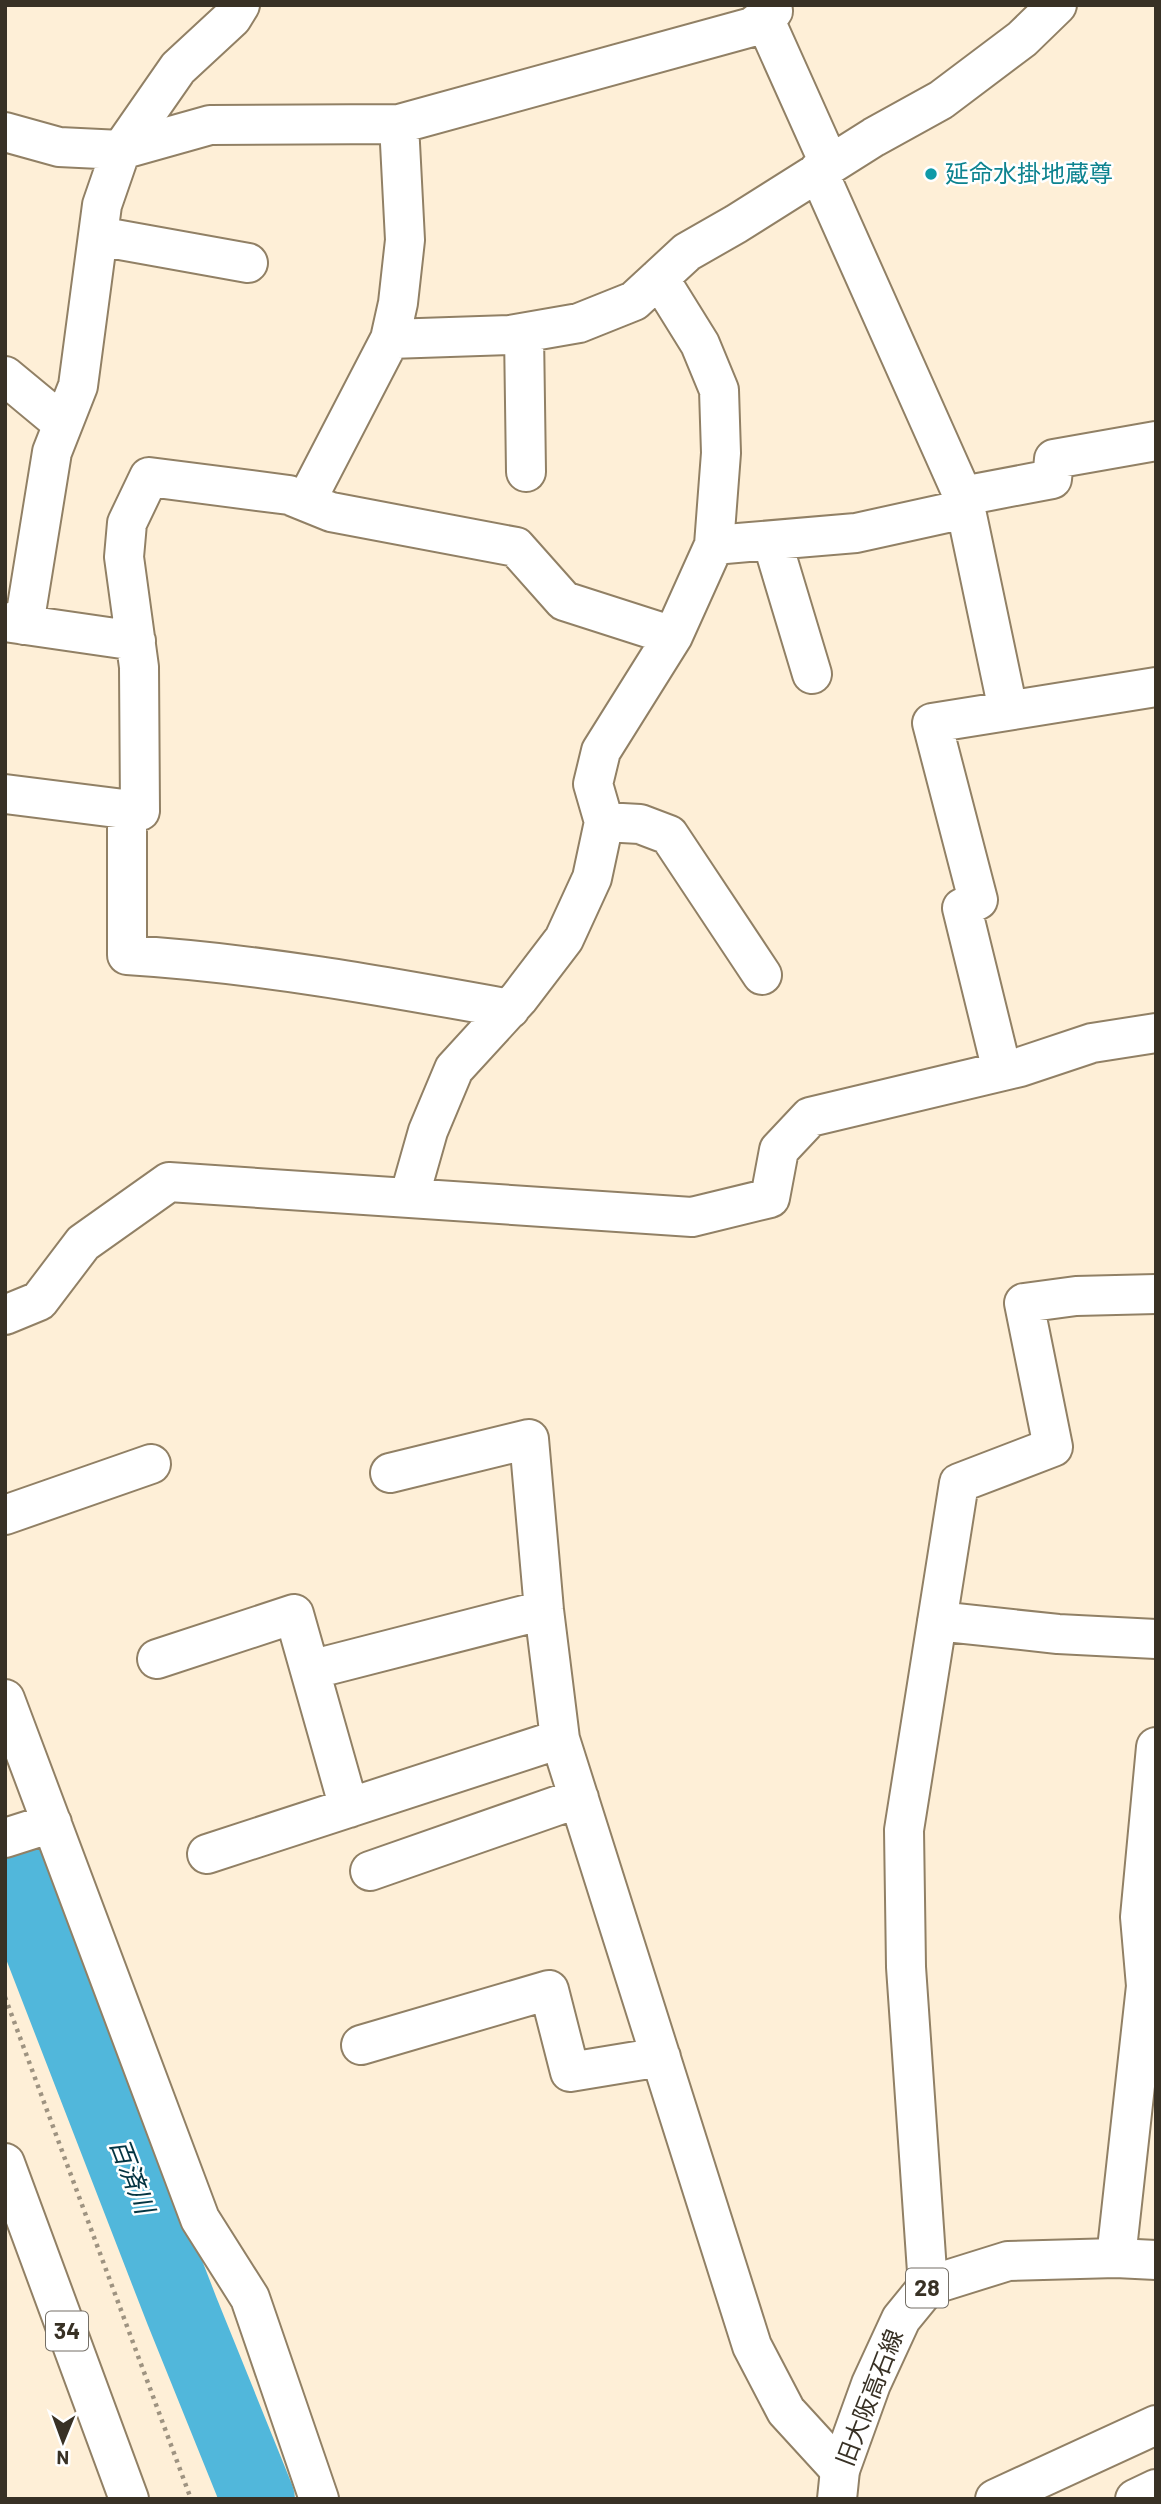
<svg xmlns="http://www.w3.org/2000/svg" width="1161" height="2504" viewBox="0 0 1161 2504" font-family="Barlow,'Noto Sans JP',sans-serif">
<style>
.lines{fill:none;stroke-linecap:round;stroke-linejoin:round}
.river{stroke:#51b7db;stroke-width:74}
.minor-casing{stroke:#918065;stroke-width:42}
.major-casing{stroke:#918065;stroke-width:42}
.path{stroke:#9e9381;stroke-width:4.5;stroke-dasharray:3.5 5;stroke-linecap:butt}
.minor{stroke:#fff;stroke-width:38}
.major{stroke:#fff;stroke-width:38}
.culture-dot{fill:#0f9aa8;stroke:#fff;stroke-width:2.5}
.labels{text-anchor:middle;stroke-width:5;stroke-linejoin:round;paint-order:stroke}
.shield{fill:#fff;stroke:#746f66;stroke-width:2}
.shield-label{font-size:23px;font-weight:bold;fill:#383125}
.culture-label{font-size:24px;fill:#0d838f;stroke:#fff;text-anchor:start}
.street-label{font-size:24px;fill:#383125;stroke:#fff}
.water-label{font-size:26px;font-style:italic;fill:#033442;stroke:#fff}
</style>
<rect width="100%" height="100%" fill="#feefd7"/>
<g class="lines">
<path class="river" d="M 5,1854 L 182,2311 L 258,2499"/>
<g class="minor-casing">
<path id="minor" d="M 764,18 L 829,163
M 5,132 L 59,147 L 121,150 L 210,125 L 399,124 L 752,27 L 773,11 L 772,5
M 818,171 L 963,496 L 1008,710
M 98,236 L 248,263
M 524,333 L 526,472
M 390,339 L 510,335 L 579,323 L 634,301 L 687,252 L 736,224 L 874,137 L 941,100 L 1022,39 L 1057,5
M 5,376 L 63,424
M 963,496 L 1052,479 L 1054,459 L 1156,441
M 306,501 L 390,339 L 398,303 L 405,240 L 399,124
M 772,541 L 812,674
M 714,545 L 856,533 L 965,509
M 5,622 L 136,641
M 24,625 L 52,452 L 78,386 L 102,205 L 121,150 L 178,68 L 232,18 L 240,5
M 5,794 L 140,811 L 139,667 L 124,557 L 127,523 L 149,477 L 289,495 L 331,512 L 516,547 L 564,601 L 673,636
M 127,808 L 127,955 C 256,963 383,986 510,1009
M 604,822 L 640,824 L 669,835 L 762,975
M 1002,1071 L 962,908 L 978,900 L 932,723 L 1156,687
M 409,1198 L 428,1131 L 454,1069 L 519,998 L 564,939 L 592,878 L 604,822 L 593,784 L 601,751 L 673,636 L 714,545 L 721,453 L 719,390 L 700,344 L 659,278
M 5,1315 L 39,1301 L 83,1243 L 169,1182 L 692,1217 L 770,1198 L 779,1150 L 810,1117 L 1020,1067 L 1092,1043 L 1156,1033
M 390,1473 L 529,1439 L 544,1610 L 560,1739 L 752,2346 L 786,2411 L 840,2470
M 5,1515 L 151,1464
M 937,1621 L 1058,1634 L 1156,1639
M 157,1659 L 294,1614 L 349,1808
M 310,1670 L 544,1610
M 5,1699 L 200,2219 L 250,2298 L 319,2499
M 5,1838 L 52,1823
M 207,1854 L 560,1739
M 370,1871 L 579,1798
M 361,2045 L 549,1990 L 570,2072 L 661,2057
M 1116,2258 L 1146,1986 L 1140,1917 L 1156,1747
M 928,2286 L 906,1967 L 904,1830 L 959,1483 L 1053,1447 L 1024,1303 L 1076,1296 L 1156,1294"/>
</g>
<g class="major-casing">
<path id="major" d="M 5,2163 L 129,2499
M 837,2499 L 840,2470 L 871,2384 L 901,2319 L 928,2286 L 1008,2261 L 1116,2258 L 1156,2260
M 995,2499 L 1156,2425
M 1135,2499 L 1156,2489"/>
</g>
<path class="path" d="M 5,1997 L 191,2499"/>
<use href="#minor" class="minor"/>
<use href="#major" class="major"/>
</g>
<circle class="culture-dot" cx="931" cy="174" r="7"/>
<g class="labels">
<g class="shield">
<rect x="906" y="2268.5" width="42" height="39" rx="5"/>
<rect x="46" y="2311.5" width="42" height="39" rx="5"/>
</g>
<g class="shield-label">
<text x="927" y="2296">28</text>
<text x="67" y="2339">34</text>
</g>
<g class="culture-label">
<text x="945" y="182">延命水掛地蔵尊</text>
</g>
<g class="street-label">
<text transform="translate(870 2398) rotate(-69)" y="8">旧大阪高石線</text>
</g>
<g class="water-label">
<text transform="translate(132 2176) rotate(69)" y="9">百済川</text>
</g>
</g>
<rect width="1161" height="2504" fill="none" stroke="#383125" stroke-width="14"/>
<g transform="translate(63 2441) rotate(181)" stroke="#ffffff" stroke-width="5" paint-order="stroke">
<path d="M0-5L12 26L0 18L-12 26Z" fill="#383125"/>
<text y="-10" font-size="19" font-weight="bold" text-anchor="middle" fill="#383125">N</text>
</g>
</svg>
